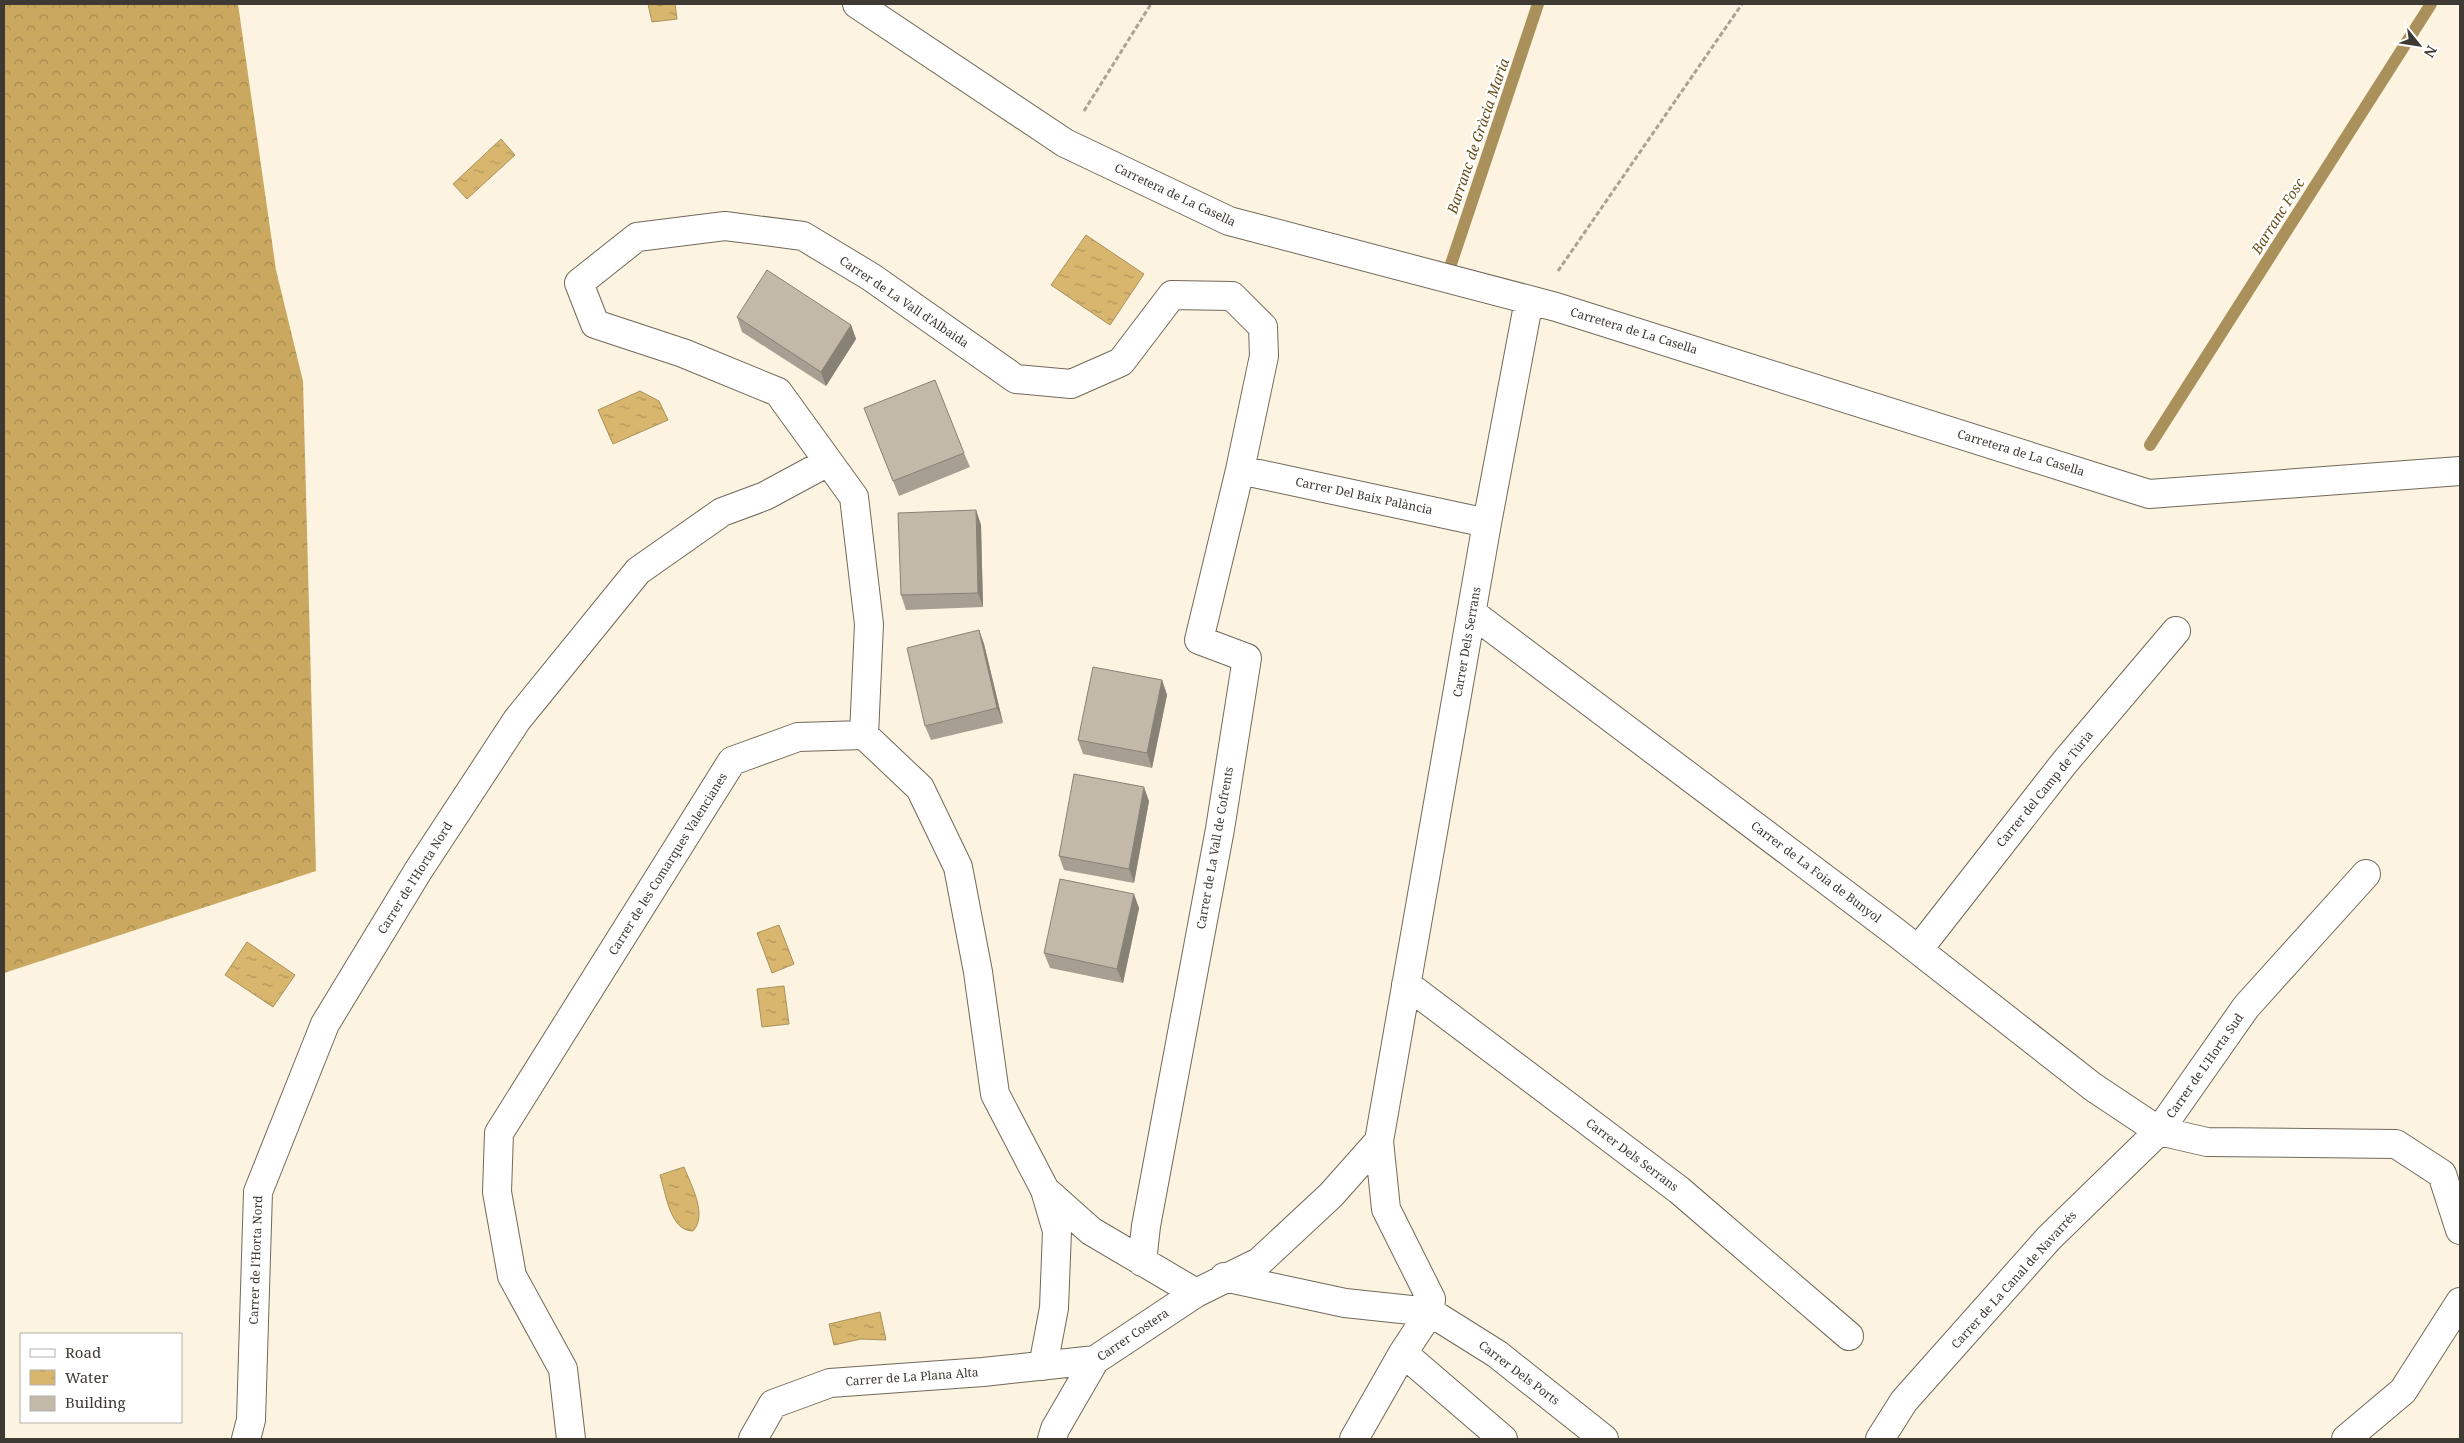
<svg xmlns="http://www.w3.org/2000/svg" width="2464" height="1443" viewBox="0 0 2464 1443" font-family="'Noto Serif',serif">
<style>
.forest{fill:url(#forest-crowns)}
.water{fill:url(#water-ripples);stroke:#aa915c}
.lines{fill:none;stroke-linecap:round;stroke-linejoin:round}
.stream{stroke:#aa915c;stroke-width:12}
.street-casing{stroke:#71695a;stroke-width:30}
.path{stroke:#aaa396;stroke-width:3;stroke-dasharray:5 2.5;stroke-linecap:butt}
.street{stroke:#fff;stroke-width:28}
.wall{fill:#a79f91}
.shaded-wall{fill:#888276}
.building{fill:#c2b9a9;stroke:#888276}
.labels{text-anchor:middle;stroke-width:5;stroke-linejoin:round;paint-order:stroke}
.street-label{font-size:12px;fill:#3e3a33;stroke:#fff}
.water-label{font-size:14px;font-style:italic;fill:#674f18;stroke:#fff}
</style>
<defs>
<pattern id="forest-crowns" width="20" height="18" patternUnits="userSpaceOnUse" patternTransform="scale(1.25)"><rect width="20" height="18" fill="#caa860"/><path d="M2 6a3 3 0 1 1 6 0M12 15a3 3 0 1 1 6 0" fill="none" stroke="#a58a50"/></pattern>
<pattern id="water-ripples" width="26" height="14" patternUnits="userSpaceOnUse" patternTransform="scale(1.25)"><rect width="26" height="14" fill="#d8b66e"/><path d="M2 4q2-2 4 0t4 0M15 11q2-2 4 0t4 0" fill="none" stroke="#b1955b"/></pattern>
</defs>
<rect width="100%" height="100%" fill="#fcf3e1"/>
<path class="forest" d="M 4,4 L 238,4 L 276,270 L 303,381 L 316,871 L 4,973 Z"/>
<path class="water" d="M 648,4 L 675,4 L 677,19 L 652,22 Z
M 501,139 L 515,155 L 467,199 L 453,184 Z
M 1086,235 L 1144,274 L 1110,325 L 1051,285 Z
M 640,391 L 659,401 L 668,420 L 613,444 L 598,410 Z
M 779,925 L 794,964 L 772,973 L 757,933 Z
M 247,942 L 295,975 L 273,1007 L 225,975 Z
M 784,986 L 789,1024 L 762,1027 L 757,989 Z
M 684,1167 C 691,1185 708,1215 693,1231 C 670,1231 666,1194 660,1175 Z
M 880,1312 L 886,1340 L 861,1339 L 834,1345 L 829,1324 Z"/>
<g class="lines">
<path class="stream" d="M 1446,279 L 1538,4
M 2150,445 L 2431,4"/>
<g class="street-casing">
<path id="street" d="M 857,4 L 1065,143 L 1229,221 L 1556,307 L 2149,494 L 2460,471
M 1240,470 L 1487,523
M 1472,613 L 1894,931 L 2093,1087 L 2159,1131 L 2049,1238 L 1904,1401 L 1880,1439
M 864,735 L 869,624 L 854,497 L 778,392 L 683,353 L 595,324 L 579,283 L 637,237 L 725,226 L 803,236 L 871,277 L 1016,379 L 1071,384 L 1121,362 L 1172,295 L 1232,296 L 1263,327 L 1264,356 L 1240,470 L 1199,640 L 1247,658 L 1220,829 L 1146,1226 L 1142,1262
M 2366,874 L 2246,1007 L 2159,1131 L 2207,1142 L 2396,1144 L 2442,1174 L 2460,1230
M 1918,950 L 2065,762 L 2176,631
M 1406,984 L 1679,1190 L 1849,1336
M 1045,1190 L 1091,1231 L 1196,1293
M 1224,1277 L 1345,1303 L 1430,1312 L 1431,1299 L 1386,1209 L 1379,1141
M 1403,1353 L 1503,1439
M 246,1439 L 251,1420 L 258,1192 L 325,1024 L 418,871 L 517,720 L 638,571 L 722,512 L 765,496 L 828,462
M 571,1439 L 563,1369 L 512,1276 L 497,1192 L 499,1133 L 732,761 L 798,737 L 864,735 L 920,788 L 958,867 L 978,972 L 995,1094 L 1045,1190 L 1057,1231 L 1054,1308 L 1043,1366
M 753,1439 L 773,1404 L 830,1383 L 983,1372 L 1095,1360
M 1052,1439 L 1055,1429 L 1095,1360 L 1196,1293 L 1259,1262 L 1331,1195 L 1379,1141 L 1487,523 L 1529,300
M 1354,1439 L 1403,1353 L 1430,1312 L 1497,1354 L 1604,1439
M 2346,1439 L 2403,1391 L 2460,1302"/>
</g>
<path class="path" d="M 1084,111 L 1151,4
M 1558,271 L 1742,4"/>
<use href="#street" class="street"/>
</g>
<path class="wall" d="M 737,317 L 851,325 L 856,339 L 826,386 L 742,332 Z
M 864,408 L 964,453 L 970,467 L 899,496 Z
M 976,510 L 981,525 L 983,607 L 906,610 L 901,595 Z
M 979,630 L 984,644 L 1003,723 L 931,740 L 925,726 Z
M 1162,680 L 1167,695 L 1152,768 L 1083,754 L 1078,740 Z
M 1149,801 L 1134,883 L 1064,870 L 1059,856 Z
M 1139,908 L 1123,983 L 1050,968 L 1044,953 Z"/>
<path class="shaded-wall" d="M 851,325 L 856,339 L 826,386 L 821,372 Z
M 976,510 L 981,525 L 983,607 L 978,593 Z
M 979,630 L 984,644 L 1003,723 L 997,708 Z
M 1162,680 L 1167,695 L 1152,768 L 1147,753 Z
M 1144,787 L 1149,801 L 1134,883 L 1129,869 Z
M 1134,894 L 1139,908 L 1123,983 L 1117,969 Z"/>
<path class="building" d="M 767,270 L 851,325 L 821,372 L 737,317 Z
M 935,380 L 964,453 L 893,481 L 864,408 Z
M 976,510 L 978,593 L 901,595 L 898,513 Z
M 979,630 L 997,708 L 925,726 L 907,648 Z
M 1093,667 L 1162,680 L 1147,753 L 1078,740 Z
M 1074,774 L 1144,787 L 1129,869 L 1059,856 Z
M 1060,879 L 1134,894 L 1117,969 L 1044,953 Z"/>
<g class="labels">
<g class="street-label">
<text transform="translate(1175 195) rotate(25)" y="4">Carretera de La Casella</text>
<text transform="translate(904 302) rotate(34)" y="4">Carrer de La Vall d'Albaida</text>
<text transform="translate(1634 331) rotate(17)" y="4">Carretera de La Casella</text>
<text transform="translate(2021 453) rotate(17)" y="4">Carretera de La Casella</text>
<text transform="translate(1364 496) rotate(12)" y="4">Carrer Del Baix Palància</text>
<text transform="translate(1467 642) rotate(-80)" y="4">Carrer Dels Serrans</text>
<text transform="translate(2045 789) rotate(-51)" y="4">Carrer del Camp de Túria</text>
<text transform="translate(1215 848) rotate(-80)" y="4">Carrer de La Vall de Cofrents</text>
<text transform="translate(668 864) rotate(-58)" y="4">Carrer de les Comarques Valencianes</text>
<text transform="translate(1816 872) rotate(37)" y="4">Carrer de La Foia de Bunyol</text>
<text transform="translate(415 878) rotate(-58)" y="4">Carrer de l'Horta Nord</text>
<text transform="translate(2205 1066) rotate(-55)" y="4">Carrer de L'Horta Sud</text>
<text transform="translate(1632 1155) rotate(37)" y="4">Carrer Dels Serrans</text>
<text transform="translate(256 1260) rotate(-88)" y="4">Carrer de l'Horta Nord</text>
<text transform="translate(2014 1280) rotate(-48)" y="4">Carrer de La Canal de Navarrés</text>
<text transform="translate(1133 1335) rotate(-34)" y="4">Carrer Costera</text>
<text transform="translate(1519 1373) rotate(37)" y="4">Carrer Dels Ports</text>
<text transform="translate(912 1377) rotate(-4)" y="4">Carrer de La Plana Alta</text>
</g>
<g class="water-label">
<text transform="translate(1478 136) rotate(-71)" y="5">Barranc de Gràcia Maria</text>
<text transform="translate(2278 216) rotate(-58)" y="5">Barranc Fosc</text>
</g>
</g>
<rect width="2464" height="1443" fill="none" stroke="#3e3a33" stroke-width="10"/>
<rect x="20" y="1333" width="162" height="90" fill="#ffffff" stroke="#b2b0ad"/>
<rect x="30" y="1349" width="25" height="8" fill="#ffffff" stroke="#b2b0ad"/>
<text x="65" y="1358" font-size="15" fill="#3e3a33">Road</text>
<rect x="30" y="1370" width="25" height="15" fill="url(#water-ripples)" stroke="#b2b0ad"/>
<text x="65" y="1383" font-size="15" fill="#3e3a33">Water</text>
<rect x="30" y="1396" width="25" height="15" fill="#c2b9a9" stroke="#b2b0ad"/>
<text x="65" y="1408" font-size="15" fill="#3e3a33">Building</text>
<g transform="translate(2419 45) rotate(120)" stroke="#ffffff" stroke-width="4" paint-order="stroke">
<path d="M0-4L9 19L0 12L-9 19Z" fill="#3e3a33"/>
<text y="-8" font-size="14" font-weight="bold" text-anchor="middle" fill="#3e3a33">N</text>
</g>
</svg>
